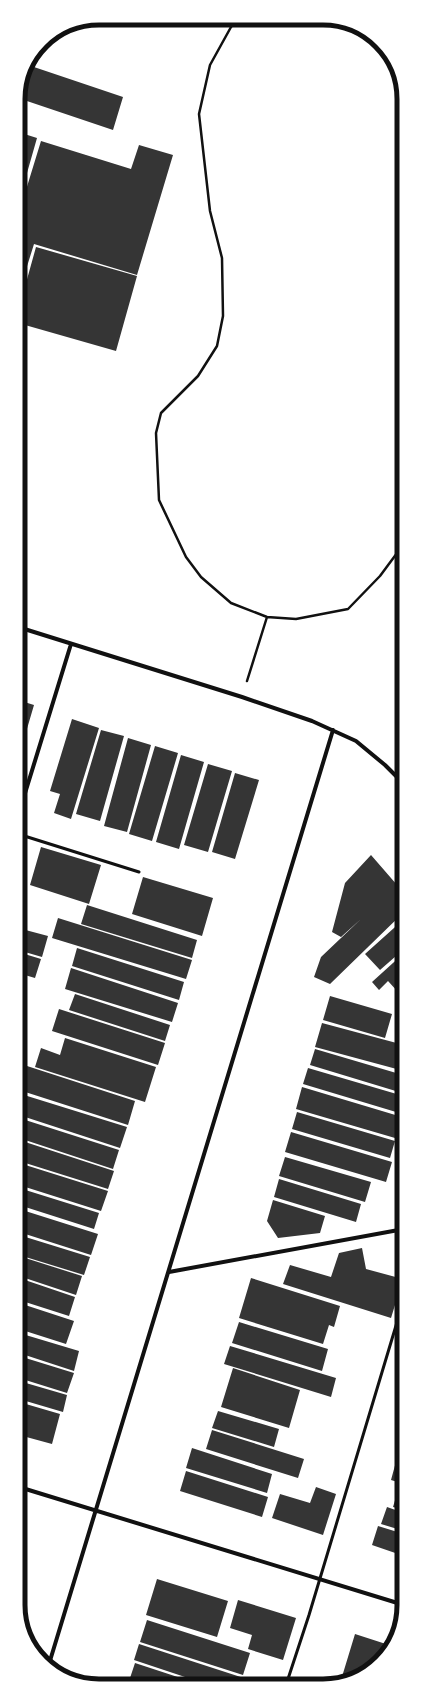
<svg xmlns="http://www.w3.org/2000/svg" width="422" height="1704" viewBox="0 0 422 1704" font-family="Jost,sans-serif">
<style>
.building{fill:#353535}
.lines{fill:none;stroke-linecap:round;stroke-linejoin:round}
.path{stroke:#111;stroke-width:2.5}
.service{stroke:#111;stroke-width:3}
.minor{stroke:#111;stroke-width:4}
.rim{fill:none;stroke:#111;stroke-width:5}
</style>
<rect width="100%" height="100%" fill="#fff"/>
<path class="building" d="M 28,65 L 123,97 L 113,130 L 18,98 Z
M 18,132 L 37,138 L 19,201 L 18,201 Z
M 41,141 L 131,169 L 139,145 L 173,155 L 137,275 L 34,244 L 24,276 L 18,274 L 18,216 Z
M 36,247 L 137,276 L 116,351 L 18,323 L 18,281 L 26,283 Z
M 18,700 L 34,705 L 19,756 L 18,756 Z
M 72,719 L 99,728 L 71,819 L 54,813 L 60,794 L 50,791 Z
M 101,730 L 124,736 L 100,821 L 76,814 Z
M 128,738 L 151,745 L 127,832 L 104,826 Z
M 155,746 L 178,753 L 152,841 L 129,834 Z
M 181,755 L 204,762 L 179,849 L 156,842 Z
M 208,764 L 232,771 L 208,852 L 184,845 Z
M 235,773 L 259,780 L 235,859 L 212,852 Z
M 41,847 L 101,865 L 89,904 L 30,885 Z
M 371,855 L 404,893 L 404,912 L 330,984 L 314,977 L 321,957 L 361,919 L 341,937 L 332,932 L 345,883 Z
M 143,877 L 213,898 L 202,936 L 132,914 Z
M 87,905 L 197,940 L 192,958 L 81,924 Z
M 58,918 L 192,960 L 186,979 L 52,938 Z
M 404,919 L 404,949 L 380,970 L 365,954 Z
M 18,928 L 48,936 L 42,957 L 18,950 Z
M 77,948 L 184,982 L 179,1000 L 72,966 Z
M 18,952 L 41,959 L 35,978 L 18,973 Z
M 404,953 L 404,986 L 398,992 L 388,981 L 379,990 L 372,982 Z
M 71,968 L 178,1003 L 172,1022 L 65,989 Z
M 75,994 L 170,1025 L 165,1041 L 69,1010 Z
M 330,996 L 392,1014 L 385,1038 L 323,1020 Z
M 59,1009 L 165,1043 L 158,1065 L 52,1031 Z
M 322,1023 L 404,1045 L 404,1071 L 315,1047 Z
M 65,1038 L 156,1067 L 145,1102 L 35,1067 L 41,1048 L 60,1055 Z
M 315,1049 L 403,1075 L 399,1092 L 310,1065 Z
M 27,1066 L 135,1101 L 128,1125 L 19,1090 Z
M 308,1068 L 400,1095 L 396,1112 L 303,1084 Z
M 302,1087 L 402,1117 L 395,1138 L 296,1109 Z
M 24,1095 L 127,1127 L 120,1148 L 19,1115 Z
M 297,1112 L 395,1141 L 390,1158 L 292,1129 Z
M 19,1118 L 119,1150 L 113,1169 L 19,1138 Z
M 291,1132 L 392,1162 L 386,1182 L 285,1152 Z
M 19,1140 L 114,1171 L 108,1189 L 19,1161 Z
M 285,1157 L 371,1182 L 365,1202 L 279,1176 Z
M 19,1163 L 108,1191 L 101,1211 L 19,1185 Z
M 279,1179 L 361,1204 L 356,1222 L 274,1197 Z
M 19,1188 L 99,1213 L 94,1229 L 19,1205 Z
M 273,1200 L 325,1216 L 320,1233 L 278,1238 L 267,1221 Z
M 19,1209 L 98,1234 L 91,1255 L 19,1232 Z
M 19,1235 L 90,1257 L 84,1275 L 19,1255 Z
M 362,1248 L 366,1269 L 403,1279 L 391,1318 L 283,1284 L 290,1265 L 331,1277 L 339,1253 Z
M 19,1256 L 82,1276 L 76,1295 L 19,1276 Z
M 19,1278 L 75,1297 L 69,1316 L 19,1300 Z
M 251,1278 L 340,1306 L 334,1327 L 329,1325 L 323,1344 L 239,1318 Z
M 19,1303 L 74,1321 L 66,1344 L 19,1329 Z
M 239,1322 L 328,1349 L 322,1371 L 232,1343 Z
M 19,1333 L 79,1351 L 74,1371 L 19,1353 Z
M 230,1346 L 336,1378 L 331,1397 L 224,1364 Z
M 19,1356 L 74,1373 L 67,1393 L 19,1378 Z
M 233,1368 L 300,1390 L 289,1428 L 221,1407 Z
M 19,1381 L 67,1395 L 63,1412 L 19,1399 Z
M 19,1402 L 60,1414 L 52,1444 L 19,1435 Z
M 218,1411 L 279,1429 L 274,1447 L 212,1428 Z
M 212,1430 L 304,1459 L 298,1478 L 206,1449 Z
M 192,1448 L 272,1474 L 267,1493 L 186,1468 Z
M 397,1458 L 404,1460 L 404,1484 L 391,1480 Z
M 186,1471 L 268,1497 L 262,1517 L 180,1491 Z
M 316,1487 L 336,1494 L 323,1535 L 272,1518 L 280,1494 L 310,1503 Z
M 399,1487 L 404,1489 L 404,1510 L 393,1507 Z
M 387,1507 L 404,1513 L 404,1531 L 381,1524 Z
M 378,1526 L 404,1534 L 404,1556 L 372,1545 Z
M 157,1579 L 228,1601 L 217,1637 L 146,1615 Z
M 238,1600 L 296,1618 L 283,1660 L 248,1649 L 252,1635 L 230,1628 Z
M 147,1620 L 250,1653 L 243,1675 L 140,1642 Z
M 355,1634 L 389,1645 L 384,1658 L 359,1678 L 346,1682 L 341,1680 Z
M 139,1644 L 253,1681 L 252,1685 L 209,1685 L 134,1660 Z
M 135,1663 L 199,1684 L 199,1685 L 139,1685 L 129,1681 Z"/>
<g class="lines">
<path class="path" d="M 237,19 L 231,27 L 210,65 L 199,114 L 210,211 L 222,258 L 223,316 L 217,346 L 198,376 L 161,413 L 156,433 L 159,500 L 186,557 L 201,577 L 231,603 L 267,617 L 296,619 L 348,609 L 380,576 L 403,545
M 247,681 L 267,617"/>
<path class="service" d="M 18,834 L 139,872
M 286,1685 L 309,1615 L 404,1299"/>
<path class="minor" d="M 18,627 L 242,697 L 312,721 L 356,741 L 385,765 L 404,784
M 18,816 L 71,644
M 169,1272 L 404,1229
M 19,1487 L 404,1605
M 49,1664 L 333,730"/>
</g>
<path d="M0 0H422V1704H0ZM99 25H323A74 74 0 0 1 397 99V1605A74 74 0 0 1 323 1679H99A74 74 0 0 1 25 1605V99A74 74 0 0 1 99 25Z" fill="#fff" fill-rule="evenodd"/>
<path class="rim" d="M99 25H323A74 74 0 0 1 397 99V1605A74 74 0 0 1 323 1679H99A74 74 0 0 1 25 1605V99A74 74 0 0 1 99 25Z"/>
</svg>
